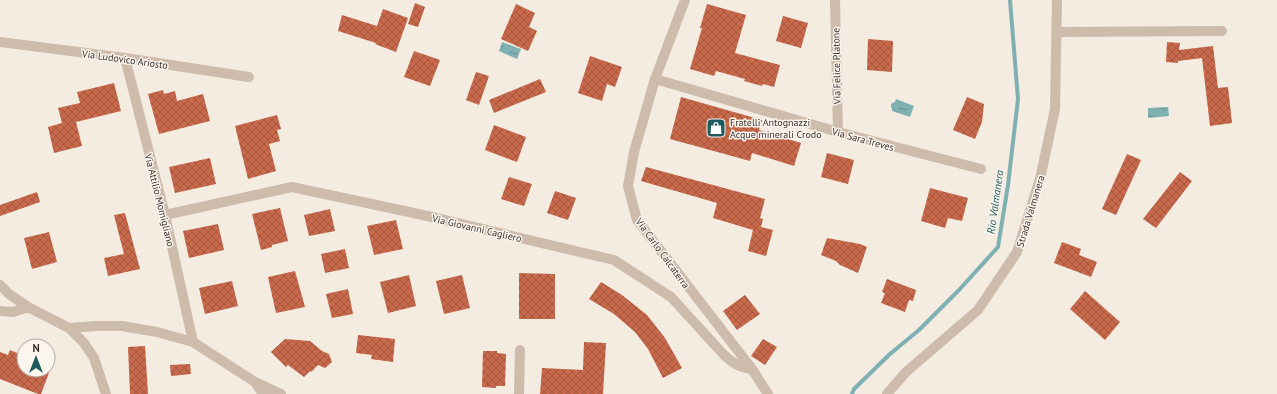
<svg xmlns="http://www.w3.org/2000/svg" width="1277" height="394" viewBox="0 0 1277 394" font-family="'PT Sans',sans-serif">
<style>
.water{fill:url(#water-ripples)}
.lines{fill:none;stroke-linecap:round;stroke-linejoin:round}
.stream{stroke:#7fb0b2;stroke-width:4}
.building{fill:url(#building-cross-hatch)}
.minor{stroke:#cdbbac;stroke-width:10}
.labels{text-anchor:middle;stroke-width:3;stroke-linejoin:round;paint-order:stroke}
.street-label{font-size:10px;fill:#3b302b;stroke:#fbf5ee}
.poi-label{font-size:10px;fill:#3b302b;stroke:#fbf5ee;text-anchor:start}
.water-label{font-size:11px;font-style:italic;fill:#1f5a5e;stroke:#fbf5ee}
</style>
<defs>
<pattern id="water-ripples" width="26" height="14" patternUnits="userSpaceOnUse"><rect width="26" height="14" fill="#7fb0b2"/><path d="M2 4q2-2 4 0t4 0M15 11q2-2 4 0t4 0" fill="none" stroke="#699091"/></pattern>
<pattern id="building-cross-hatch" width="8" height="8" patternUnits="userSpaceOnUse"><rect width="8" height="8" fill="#c8694b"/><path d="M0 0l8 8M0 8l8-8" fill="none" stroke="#a4573f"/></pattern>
</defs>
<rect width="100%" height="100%" fill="#f4ebe1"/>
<path class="water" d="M 502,42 L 521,49 L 517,59 L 499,51 Z
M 896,99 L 914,106 L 910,117 L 892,111 L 892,108 L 891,107 L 891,104 L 895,102 Z
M 1168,107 L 1169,116 L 1148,118 L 1148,108 Z"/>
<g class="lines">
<path class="stream" d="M 852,394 L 854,389 L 890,354 L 919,330 L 959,290 L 998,247 L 1008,185 L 1018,99 L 1010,0"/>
</g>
<path class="building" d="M 415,3 L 425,7 L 418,27 L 408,24 Z
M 516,4 L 535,13 L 529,27 L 537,31 L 528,51 L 501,39 Z
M 707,4 L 746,15 L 735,53 L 780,65 L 774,87 L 763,84 L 762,86 L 744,81 L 745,79 L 716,71 L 714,76 L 690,69 L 702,28 L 700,28 Z
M 383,9 L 408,18 L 396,52 L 375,44 L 376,43 L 338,31 L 342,15 L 377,26 Z
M 783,16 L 808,23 L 801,48 L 776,41 Z
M 868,39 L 893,41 L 892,72 L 867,70 Z
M 1167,42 L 1180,43 L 1179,50 L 1213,46 L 1218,88 L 1228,87 L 1232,123 L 1210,126 L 1202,58 L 1178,61 L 1178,63 L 1166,62 Z
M 414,51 L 440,60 L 430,86 L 404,77 Z
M 590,56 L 622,67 L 615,87 L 607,84 L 602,101 L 578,93 Z
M 476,72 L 489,76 L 479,105 L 466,100 Z
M 540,79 L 546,92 L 494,113 L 489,100 Z
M 114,83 L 121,111 L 76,122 L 82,146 L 54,153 L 48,127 L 62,123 L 58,108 L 80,103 L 77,92 Z
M 163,90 L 164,94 L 175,91 L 177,101 L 203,94 L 210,121 L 159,134 L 148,94 Z
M 681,97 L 762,120 L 759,130 L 801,143 L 794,166 L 752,153 L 750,161 L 670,139 Z
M 967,97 L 984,104 L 982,122 L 975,139 L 953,130 Z
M 277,115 L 281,129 L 277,130 L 280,141 L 269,144 L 276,171 L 248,179 L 235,126 Z
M 494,125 L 526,137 L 517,162 L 485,150 Z
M 827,153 L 854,160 L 848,184 L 821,177 Z
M 1127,154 L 1141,160 L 1116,215 L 1102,209 Z
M 210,158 L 216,184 L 175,193 L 169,167 Z
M 646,167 L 765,199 L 760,218 L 763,219 L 761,227 L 773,230 L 766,256 L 748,251 L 753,230 L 713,218 L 717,203 L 641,181 Z
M 1180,172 L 1192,181 L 1156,228 L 1143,219 Z
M 509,177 L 532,184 L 524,206 L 501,199 Z
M 930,188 L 968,198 L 962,221 L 948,218 L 945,228 L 921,221 Z
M 555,191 L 576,198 L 568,220 L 547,213 Z
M 37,192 L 40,202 L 0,216 L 0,205 Z
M 280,208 L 288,241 L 272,245 L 272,247 L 261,250 L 252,214 Z
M 330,209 L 335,231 L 309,236 L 304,215 Z
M 125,213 L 140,269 L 108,276 L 104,258 L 124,254 L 114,215 Z
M 396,220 L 403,249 L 374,255 L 367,226 Z
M 218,224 L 224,250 L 189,258 L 183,231 Z
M 49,232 L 57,262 L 32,269 L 24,238 Z
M 827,238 L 860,244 L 867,247 L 858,273 L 840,265 L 836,261 L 821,255 Z
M 1062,242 L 1081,249 L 1079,255 L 1097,262 L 1091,277 L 1054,263 Z
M 345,249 L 349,268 L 325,273 L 321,254 Z
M 295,271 L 305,307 L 276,313 L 268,277 Z
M 519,273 L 555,274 L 555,319 L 519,319 Z
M 409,275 L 416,306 L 388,313 L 380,282 Z
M 462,275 L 470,308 L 444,314 L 436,281 Z
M 887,279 L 916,290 L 913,301 L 909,300 L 905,312 L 881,303 L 885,293 L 882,292 Z
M 232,281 L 238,306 L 205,314 L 199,288 Z
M 601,282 L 622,295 L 647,315 L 665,338 L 682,368 L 663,378 L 648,349 L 635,332 L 614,314 L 589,299 Z
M 348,289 L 353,314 L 332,318 L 326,294 Z
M 1085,291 L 1120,322 L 1105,340 L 1070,309 Z
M 745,295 L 760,314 L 737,330 L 723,311 Z
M 358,335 L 395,339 L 393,362 L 371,359 L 372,355 L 356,353 Z
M 285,339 L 310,341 L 322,351 L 329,354 L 332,362 L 325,368 L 318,365 L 311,372 L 310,371 L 304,377 L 288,365 L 286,367 L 271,352 Z
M 763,339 L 777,347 L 765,365 L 751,356 Z
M 584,342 L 606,343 L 603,394 L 540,394 L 542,368 L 583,370 Z
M 145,346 L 148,394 L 130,394 L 128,347 Z
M 10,350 L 24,356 L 24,370 L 50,370 L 41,394 L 38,394 L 0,379 L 0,352 L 8,355 Z
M 483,351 L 497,351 L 497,353 L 506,354 L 505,386 L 496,386 L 496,388 L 482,387 Z
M 190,364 L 191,374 L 171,376 L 170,365 Z"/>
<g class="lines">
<path class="minor" d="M 685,0 L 655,79 L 634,152 L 628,186 L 637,220 L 752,369 L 768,394
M 835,0 L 838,132
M 1057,32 L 1222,31
M 0,42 L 125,58 L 249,77
M 125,58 L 165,215 L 193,342
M 655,79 L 838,132 L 981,169
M 165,215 L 292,187 L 423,215 L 614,260 L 671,297 L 724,355 C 733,363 740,368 752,369
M 0,285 L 9,294 L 28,307 L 69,328 L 84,343 L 94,358 L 106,394
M 0,311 L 13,312 L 28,307
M 69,328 L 96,326 L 122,326 L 157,332 L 193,342 L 255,382 L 263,394
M 255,382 L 281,394
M 519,394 L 520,350
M 887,394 L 906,372 L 978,310 L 1017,252 L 1040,179 L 1055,109 L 1057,0"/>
</g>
<defs>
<g id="shop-square" transform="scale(1)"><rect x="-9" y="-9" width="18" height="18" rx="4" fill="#1f5a5e" stroke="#fbf5ee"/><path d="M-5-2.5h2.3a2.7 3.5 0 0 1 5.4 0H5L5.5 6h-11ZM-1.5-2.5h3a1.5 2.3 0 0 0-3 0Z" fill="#fff"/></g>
</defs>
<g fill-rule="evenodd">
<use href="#shop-square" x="716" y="128"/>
</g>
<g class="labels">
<g class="street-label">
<text transform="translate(125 59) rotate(8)" y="4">Via Ludovico Ariosto</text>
<text transform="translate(836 66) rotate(-91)" y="4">Via Felice Platone</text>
<text transform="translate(863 139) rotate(15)" y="4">Via Sara Treves</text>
<text transform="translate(160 200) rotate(76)" y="4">Via Attilio Momigliano</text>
<text transform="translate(1030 211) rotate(-73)" y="4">Strada Valmanera</text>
<text transform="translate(477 228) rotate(13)" y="4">Via Giovanni Cagliero</text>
<text transform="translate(663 253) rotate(54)" y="4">Via Carlo Calcaterra</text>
</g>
<g class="poi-label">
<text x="730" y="126">Fratelli Antognazzi<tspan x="730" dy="12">Acque minerali Crodo</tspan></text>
</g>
<g class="water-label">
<text transform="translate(995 202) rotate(-82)" y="4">Rio Valmanera</text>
</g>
</g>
<g transform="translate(36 358)"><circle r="19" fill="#fbf5ee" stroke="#aea6a0"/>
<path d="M0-3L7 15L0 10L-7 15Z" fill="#1f5a5e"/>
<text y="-6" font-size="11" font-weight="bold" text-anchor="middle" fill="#3b302b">N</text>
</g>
</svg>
